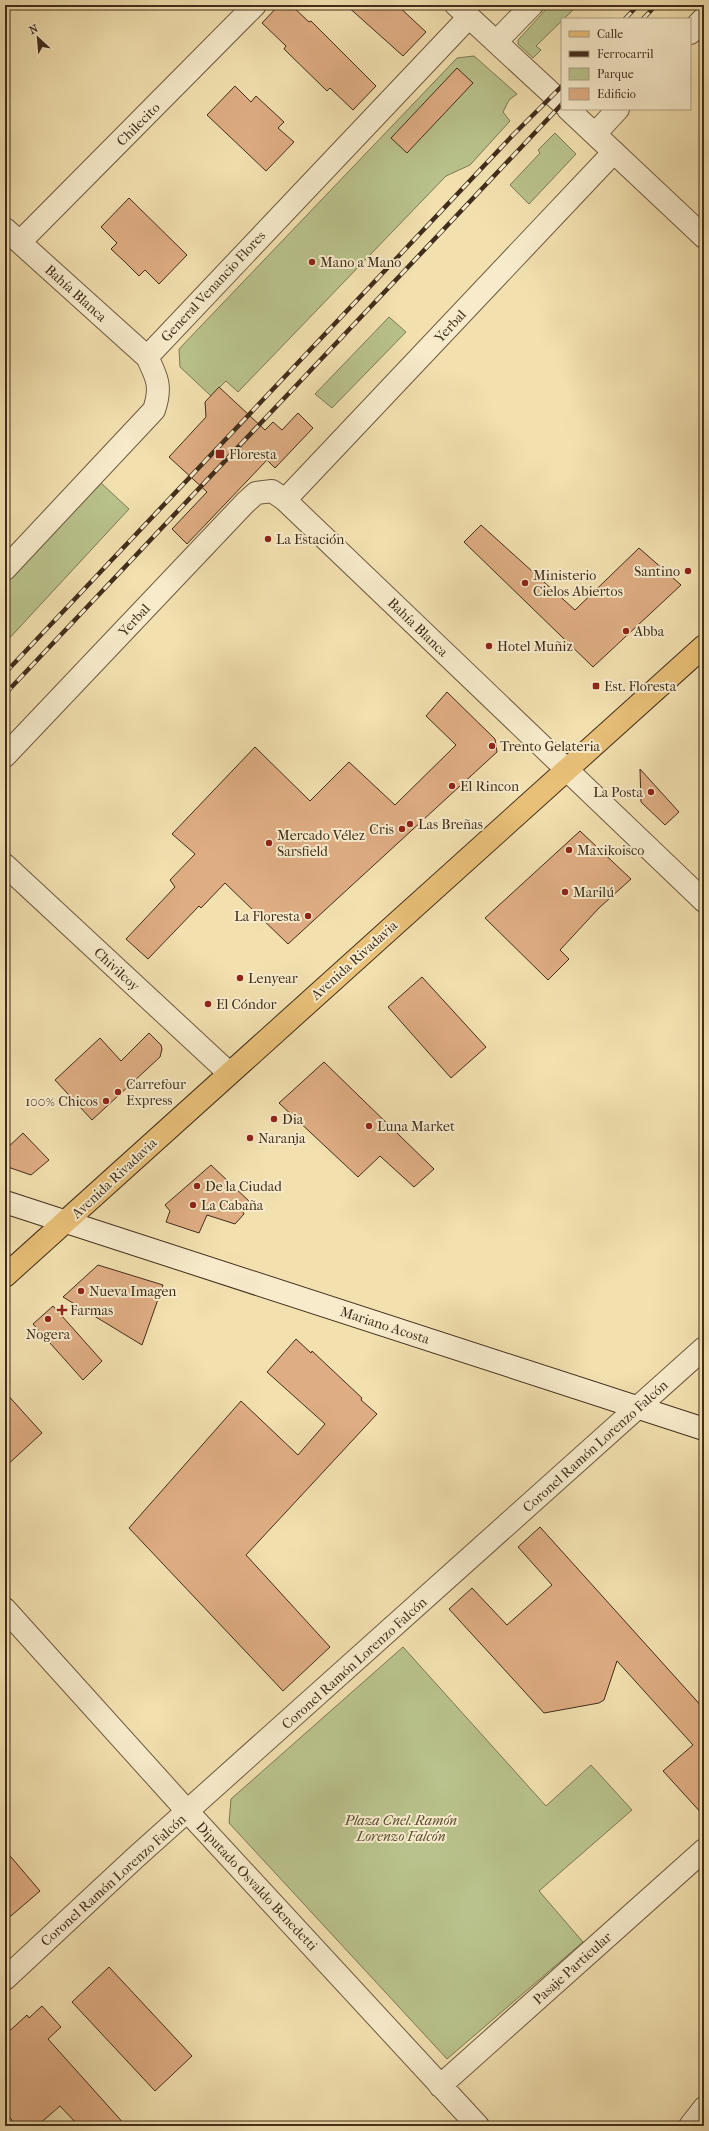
<svg xmlns="http://www.w3.org/2000/svg" width="709" height="2131" viewBox="0 0 709 2131" font-family="'IM FELL French Canon',serif">
<style>
.green{fill:#b9c28c;stroke:#7d7854}
.building{fill:#dfad83;stroke:#412d1b}
.lines{fill:none;stroke-linecap:round;stroke-linejoin:round}
.street-casing{stroke:#6d5a40;stroke-width:24}
.secondary-casing{stroke:#412d1b;stroke-width:24}
.primary-casing{stroke:#412d1b;stroke-width:24}
.street{stroke:#f7ebcb;stroke-width:22}
.secondary{stroke:#f7ebcb;stroke-width:22}
.primary{stroke:#e9c078;stroke-width:22}
.rail-casing{stroke:#412d1b;stroke-width:4.5}
.rail{stroke:#f7ebcb;stroke-width:3;stroke-dasharray:9;stroke-linecap:butt}
.poi-dot{fill:#8f2418;stroke:#f7ebcb;stroke-width:1.5}
.labels{text-anchor:middle;stroke-width:4;stroke-linejoin:round;paint-order:stroke}
.street-label{font-size:14px;fill:#412d1b;stroke:#f7ebcb}
.poi-label{font-size:14px;fill:#412d1b;stroke:#f7ebcb;text-anchor:start}
.park-label{font-size:14px;font-style:italic;fill:#594b32;stroke:#f7ebcb}
</style>
<rect width="100%" height="100%" fill="#f2e0af"/>
<filter id="stains"><feTurbulence type="fractalNoise" baseFrequency=".005" numOctaves="4"/><feColorMatrix values="0 0 0 0 .2 0 0 0 0 .09 0 0 0 0 .02 0 0 0 .5 -.17"/></filter>
<radialGradient id="worn" r=".72"><stop offset=".6" stop-color="#630" stop-opacity="0"/><stop offset="1" stop-color="#630" stop-opacity=".3"/></radialGradient>
<path class="green" d="M 550,5 L 578,5 L 536,46 L 541,50 L 533,58 L 518,44 L 518,40 Z
M 474,56 L 517,94 L 509,100 L 503,112 L 510,121 L 470,165 L 446,176 L 238,392 L 226,381 L 211,396 L 180,367 L 179,349 L 457,58 Z
M 555,133 L 576,154 L 529,204 L 510,185 L 540,153 L 538,150 Z
M 389,317 L 406,332 L 332,408 L 315,394 Z
M 101,483 L 129,509 L 5,643 L 5,583 Z
M 403,1647 L 546,1806 L 591,1765 L 632,1810 L 539,1891 L 583,1942 L 447,2059 L 229,1823 L 231,1799 Z"/>
<path class="building" d="M 279,5 L 291,5 L 309,22 L 311,21 L 376,86 L 353,110 L 330,88 L 327,91 L 284,49 L 286,46 L 262,23 Z
M 346,5 L 397,5 L 426,32 L 403,56 Z
M 457,68 L 473,83 L 407,153 L 391,138 Z
M 235,86 L 251,102 L 256,96 L 284,122 L 278,128 L 294,142 L 266,171 L 207,115 Z
M 129,198 L 187,255 L 159,284 L 145,270 L 139,276 L 125,262 L 111,249 L 117,243 L 101,227 Z
M 219,387 L 265,430 L 273,422 L 282,430 L 298,413 L 313,428 L 275,468 L 267,460 L 187,544 L 172,529 L 207,492 L 169,457 L 206,417 L 205,402 Z
M 481,525 L 575,610 L 639,548 L 681,585 L 593,667 L 464,542 Z
M 447,692 L 495,739 L 497,752 L 288,944 L 225,883 L 201,908 L 199,906 L 148,959 L 126,939 L 175,887 L 170,880 L 195,854 L 172,834 L 255,747 L 310,801 L 349,762 L 395,805 L 456,745 L 426,716 Z
M 640,769 L 679,812 L 665,825 L 641,802 Z
M 580,831 L 631,879 L 599,908 L 560,950 L 569,959 L 548,980 L 485,918 Z
M 422,977 L 486,1047 L 451,1078 L 388,1007 Z
M 149,1033 L 161,1045 L 162,1049 L 160,1057 L 92,1120 L 55,1080 L 100,1038 L 121,1061 Z
M 324,1062 L 434,1169 L 414,1187 L 380,1156 L 358,1177 L 279,1103 Z
M 23,1133 L 49,1160 L 31,1175 L 5,1166 L 5,1150 Z
M 211,1165 L 251,1203 L 243,1212 L 244,1214 L 235,1224 L 207,1215 L 199,1233 L 166,1222 L 170,1211 L 165,1205 Z
M 98,1265 L 163,1285 L 142,1345 L 63,1297 Z
M 53,1306 L 102,1361 L 83,1380 L 33,1324 Z
M 296,1339 L 311,1353 L 312,1351 L 362,1398 L 361,1400 L 377,1414 L 246,1555 L 330,1647 L 283,1691 L 129,1528 L 241,1401 L 298,1455 L 325,1424 L 267,1372 Z
M 5,1392 L 42,1433 L 5,1467 Z
M 540,1527 L 704,1709 L 704,1816 L 663,1771 L 693,1745 L 617,1661 L 604,1700 L 599,1703 L 544,1713 L 449,1609 L 472,1588 L 507,1625 L 552,1585 L 518,1547 Z
M 5,1850 L 40,1891 L 5,1921 Z
M 109,1967 L 192,2056 L 155,2091 L 72,2002 Z
M 42,2006 L 61,2027 L 48,2039 L 126,2126 L 79,2126 L 60,2106 L 37,2126 L 17,2126 L 5,2112 L 5,2035 L 27,2015 L 29,2018 Z"/>
<g class="lines">
<g class="street-casing">
<path id="street" d="M 456,5 L 562,103
M 690,33 L 704,18
M 496,42 L 532,5
M 568,109 L 704,237
M 595,134 L 618,109
M 5,229 L 147,357 C 157,377 162,387 154,410 L 5,569
M 20,242 L 255,5
M 147,357 L 469,17
M 285,500 L 614,152
M 5,756 L 245,503 L 256,493 L 272,491 L 285,500 L 704,901
M 5,865 L 229,1073
M 5,1609 L 188,1812 L 478,2126
M 5,1979 L 136,1857 L 704,1348
M 440,2086 L 704,1850
M 690,2126 L 704,2108"/>
</g>
<g class="secondary-casing">
<path id="secondary" d="M 5,1202 L 704,1429"/>
</g>
<g class="primary-casing">
<path id="primary" d="M 5,1276 L 704,646"/>
</g>
<use href="#street" class="street"/>
<use href="#secondary" class="secondary"/>
<use href="#primary" class="primary"/>
<g class="rail-casing">
<path id="rail" d="M 625,19 L 638,5
M 643,19 L 656,5
M 5,673 L 513,135 L 562,86
M 5,694 L 562,104"/>
</g>
<use href="#rail" class="rail"/>
</g>
<g class="poi-dot">
<circle cx="312" cy="262" r="4"/>
<rect x="215" y="449" width="10" height="10" rx="2"/>
<circle cx="268" cy="539" r="4"/>
<circle cx="688" cy="571" r="4"/>
<circle cx="525" cy="583" r="4"/>
<circle cx="626" cy="631" r="4"/>
<circle cx="489" cy="646" r="4"/>
<rect x="592" y="682" width="8" height="8" rx="2"/>
<circle cx="492" cy="746" r="4"/>
<circle cx="452" cy="786" r="4"/>
<circle cx="651" cy="792" r="4"/>
<circle cx="410" cy="824" r="4"/>
<circle cx="402" cy="829" r="4"/>
<circle cx="269" cy="843" r="4"/>
<circle cx="569" cy="850" r="4"/>
<circle cx="565" cy="892" r="4"/>
<circle cx="308" cy="916" r="4"/>
<circle cx="240" cy="978" r="4"/>
<circle cx="208" cy="1004" r="4"/>
<circle cx="118" cy="1092" r="4"/>
<circle cx="106" cy="1101" r="4"/>
<circle cx="274" cy="1119" r="4"/>
<circle cx="369" cy="1126" r="4"/>
<circle cx="250" cy="1138" r="4"/>
<circle cx="197" cy="1186" r="4"/>
<circle cx="193" cy="1205" r="4"/>
<circle cx="81" cy="1291" r="4"/>
<path d="M60 1304h4v4h4v4h-4v4h-4v-4h-4v-4h4z"/>
<circle cx="48" cy="1319" r="4"/>
</g>
<g class="labels">
<g class="street-label">
<text transform="translate(138 124) rotate(-45)" y="5">Chilecito</text>
<text transform="translate(213 286) rotate(-47)" y="5">General Venancio Flores</text>
<text transform="translate(76 293) rotate(42)" y="5">Bahía Blanca</text>
<text transform="translate(450 326) rotate(-47)" y="5">Yerbal</text>
<text transform="translate(134 620) rotate(-47)" y="5">Yerbal</text>
<text transform="translate(418 627) rotate(44)" y="5">Bahía Blanca</text>
<text transform="translate(354 960) rotate(-42)" y="5">Avenida Rivadavia</text>
<text transform="translate(117 969) rotate(43)" y="5">Chivilcoy</text>
<text transform="translate(114 1178) rotate(-43)" y="5">Avenida Rivadavia</text>
<text transform="translate(385 1325) rotate(18)" y="5">Mariano Acosta</text>
<text transform="translate(595 1446) rotate(-42)" y="5">Coronel Ramón Lorenzo Falcón</text>
<text transform="translate(354 1663) rotate(-42)" y="5">Coronel Ramón Lorenzo Falcón</text>
<text transform="translate(113 1880) rotate(-42)" y="5">Coronel Ramón Lorenzo Falcón</text>
<text transform="translate(257 1886) rotate(47)" y="5">Diputado Osvaldo Benedetti</text>
<text transform="translate(572 1968) rotate(-42)" y="5">Pasaje Particular</text>
</g>
<g class="poi-label">
<text x="320" y="267">Mano a Mano</text>
<text x="229" y="459">Floresta</text>
<text x="276" y="544">La Estación</text>
<text x="680" y="576" text-anchor="end">Santino</text>
<text x="533" y="580">Ministerio<tspan x="533" dy="16">Cielos Abiertos</tspan></text>
<text x="634" y="636">Abba</text>
<text x="497" y="651">Hotel Muñiz</text>
<text x="604" y="691">Est. Floresta</text>
<text x="500" y="751">Trento Gelateria</text>
<text x="460" y="791">El Rincon</text>
<text x="643" y="797" text-anchor="end">La Posta</text>
<text x="418" y="829">Las Breñas</text>
<text x="394" y="834" text-anchor="end">Cris</text>
<text x="277" y="840">Mercado Vélez<tspan x="277" dy="16">Sarsfield</tspan></text>
<text x="577" y="855">Maxikoisco</text>
<text x="573" y="897">Marilú</text>
<text x="300" y="921" text-anchor="end">La Floresta</text>
<text x="248" y="983">Lenyear</text>
<text x="216" y="1009">El Cóndor</text>
<text x="126" y="1089">Carrefour<tspan x="126" dy="16">Express</tspan></text>
<text x="98" y="1106" text-anchor="end">100% Chicos</text>
<text x="282" y="1124">Dia</text>
<text x="377" y="1131">Luna Market</text>
<text x="258" y="1143">Naranja</text>
<text x="205" y="1191">De la Ciudad</text>
<text x="201" y="1210">La Cabaña</text>
<text x="89" y="1296">Nueva Imagen</text>
<text x="70" y="1315">Farmas</text>
<text x="48" y="1339" text-anchor="middle">Nogera</text>
</g>
<g class="park-label">
<text x="401" y="1825">Plaza Cnel. Ramón<tspan x="401" dy="16">Lorenzo Falcón</tspan></text>
</g>
</g>
<rect width="709" height="2131" fill="none" stroke="#f2e0af" stroke-width="20"/>
<rect x="6" y="6" width="697" height="2119" fill="none" stroke="#412d1b" stroke-width="2"/>
<rect x="10" y="10" width="689" height="2111" fill="none" stroke="#412d1b"/>
<rect x="561" y="18" width="130" height="92" fill="#f7ebcb" stroke="#ae9f85"/>
<rect x="569" y="31" width="20" height="6" fill="#e9c078" stroke="#ae9f85"/>
<text x="597" y="38" font-size="12" fill="#412d1b">Calle</text>
<rect x="569" y="51" width="20" height="6" fill="#412d1b" stroke="#ae9f85"/>
<text x="597" y="58" font-size="12" fill="#412d1b">Ferrocarril</text>
<rect x="569" y="68" width="20" height="12" fill="#b9c28c" stroke="#ae9f85"/>
<text x="597" y="78" font-size="12" fill="#412d1b">Parque</text>
<rect x="569" y="88" width="20" height="12" fill="#dfad83" stroke="#ae9f85"/>
<text x="597" y="98" font-size="12" fill="#412d1b">Edificio</text>
<g transform="translate(38 38) rotate(334)" stroke="#f7ebcb" stroke-width="3" paint-order="stroke">
<path d="M0-3L7 15L0 10L-7 15Z" fill="#412d1b"/>
<text y="-6" font-size="11" font-weight="bold" text-anchor="middle" fill="#412d1b">N</text>
</g>
<rect width="100%" height="100%" filter="url(#stains)"/>
<rect width="100%" height="100%" fill="url(#worn)"/>
</svg>
